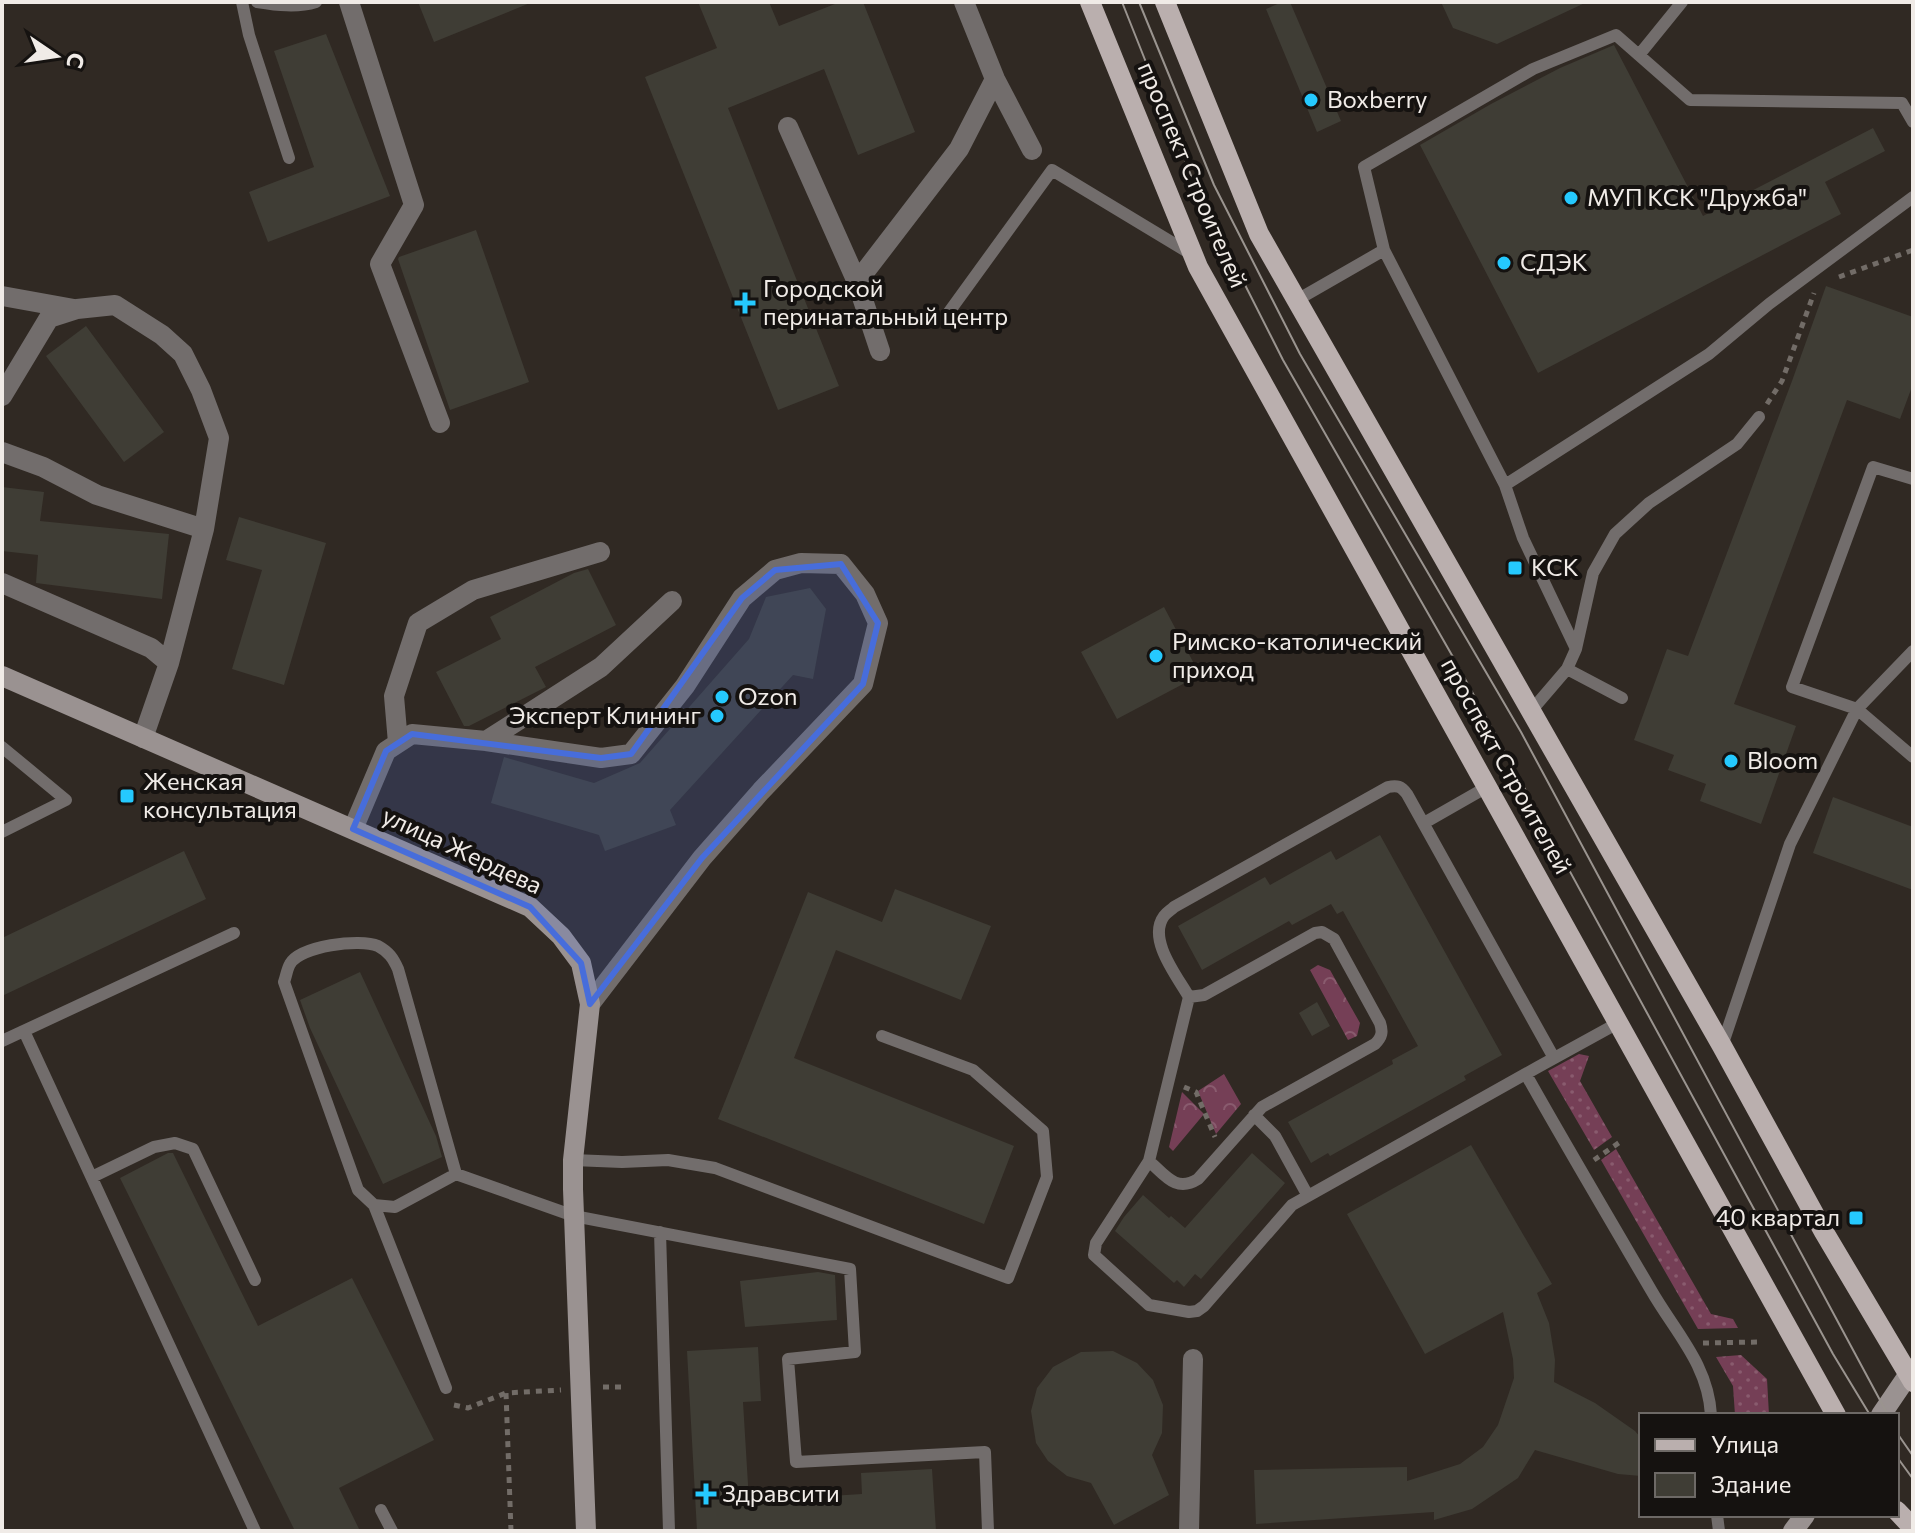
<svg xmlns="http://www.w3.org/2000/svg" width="1915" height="1533" viewBox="0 0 1915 1533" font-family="Commissioner,sans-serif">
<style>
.grass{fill:url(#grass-dots)}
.forest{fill:url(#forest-crowns)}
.building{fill:#3f3d35}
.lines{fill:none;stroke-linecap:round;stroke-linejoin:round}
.path{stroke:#726c67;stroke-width:5;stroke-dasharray:6 6;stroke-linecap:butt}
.lane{stroke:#726d6c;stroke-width:12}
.street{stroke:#726d6c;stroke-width:20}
.secondary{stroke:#9a9291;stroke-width:20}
.primary{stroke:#baafae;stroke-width:20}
.tram{stroke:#9a948f;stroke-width:2}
.marked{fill:#476ddb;fill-opacity:0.2;stroke:#476ddb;stroke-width:6;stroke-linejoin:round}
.poi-dot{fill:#25c9fe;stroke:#151210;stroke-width:3}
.labels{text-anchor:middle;stroke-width:8;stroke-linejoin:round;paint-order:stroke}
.poi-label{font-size:24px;fill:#f0ebe7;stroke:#151210;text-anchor:start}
.street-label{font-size:24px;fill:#f0ebe7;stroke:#151210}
</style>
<defs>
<pattern id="grass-dots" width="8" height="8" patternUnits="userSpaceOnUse" patternTransform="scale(2)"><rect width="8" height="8" fill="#753f56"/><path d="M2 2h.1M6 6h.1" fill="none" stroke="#895b6e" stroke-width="1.8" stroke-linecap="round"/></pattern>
<pattern id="forest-crowns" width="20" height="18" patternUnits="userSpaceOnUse" patternTransform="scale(2)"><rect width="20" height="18" fill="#753f56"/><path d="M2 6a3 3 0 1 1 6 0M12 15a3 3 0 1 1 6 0" fill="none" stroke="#895b6e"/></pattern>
</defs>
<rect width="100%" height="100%" fill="#302923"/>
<path class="grass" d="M 1579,1054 L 1589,1056 L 1580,1081 L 1612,1137 L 1594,1150 L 1548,1071 Z
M 1616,1149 L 1711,1314 L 1733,1319 L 1738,1328 L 1698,1329 L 1601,1160 Z
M 1741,1355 L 1767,1379 L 1769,1415 L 1735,1415 L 1733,1386 L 1716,1357 Z"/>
<path class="forest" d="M 1318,965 L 1330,970 L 1360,1023 L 1357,1036 L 1348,1040 L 1310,970 Z
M 1224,1074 L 1241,1104 L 1216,1134 L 1198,1091 Z
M 1182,1092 L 1204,1114 L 1173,1151 L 1169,1147 Z"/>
<path class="building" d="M 418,2 L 530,2 L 530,3 L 434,42 Z
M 698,2 L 769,2 L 779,26 L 840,2 L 863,2 L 915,132 L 858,155 L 824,69 L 728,108 L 839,386 L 778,410 L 645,77 L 717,48 Z
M 1282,2 L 1290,2 L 1341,121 L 1317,132 L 1266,9 Z
M 1441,2 L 1587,2 L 1497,44 L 1453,28 Z
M 326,34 L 390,196 L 268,242 L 249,192 L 314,167 L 274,51 Z
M 1614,45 L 1703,216 L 1873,128 L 1885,151 L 1825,182 L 1841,214 L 1538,373 L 1420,145 L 1491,104 L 1560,68 Z
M 476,230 L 529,382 L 450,410 L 398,259 L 399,257 Z
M 1826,286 L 1913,317 L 1913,384 L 1900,419 L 1847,400 L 1734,704 L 1796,726 L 1761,824 L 1700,801 L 1706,784 L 1668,770 L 1674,755 L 1634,740 L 1667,649 L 1688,656 L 1792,381 Z
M 86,326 L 164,432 L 124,462 L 46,356 Z
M 2,487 L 44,492 L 40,521 L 169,534 L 162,599 L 36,583 L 38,555 L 2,551 Z
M 239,517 L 326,543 L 284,685 L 232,669 L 262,570 L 226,560 Z
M 588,569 L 616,625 L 535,667 L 546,687 L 469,726 L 464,726 L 436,672 L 501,639 L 490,617 L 574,573 Z
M 810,588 L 826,609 L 813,679 L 793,675 L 670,810 L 676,825 L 605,851 L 599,835 L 491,803 L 504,757 L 594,783 L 640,763 L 749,639 L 766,597 Z
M 1164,607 L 1200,675 L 1117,719 L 1081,652 Z
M 1833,797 L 1913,827 L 1913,890 L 1813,853 Z
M 1380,835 L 1502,1055 L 1464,1076 L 1466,1080 L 1330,1156 L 1328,1153 L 1311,1163 L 1288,1122 L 1393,1064 L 1392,1060 L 1418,1046 L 1343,911 L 1337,914 L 1331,904 L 1292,925 L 1289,921 L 1202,970 L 1178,926 L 1265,877 L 1270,885 L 1331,851 L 1336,860 Z
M 184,851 L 206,899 L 2,996 L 2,938 Z
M 895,889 L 991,926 L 961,1000 L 836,950 L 794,1058 L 1014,1146 L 984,1224 L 718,1119 L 808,892 L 882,922 Z
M 360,972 L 436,1136 L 442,1157 L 383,1184 L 310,1028 L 300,1000 Z
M 1317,1002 L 1330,1026 L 1312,1036 L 1299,1013 Z
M 1471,1145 L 1552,1284 L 1537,1293 L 1549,1323 L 1555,1360 L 1554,1382 L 1595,1403 L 1635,1431 L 1641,1438 L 1641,1476 L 1618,1474 L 1535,1450 L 1518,1478 L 1472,1509 L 1434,1520 L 1434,1512 L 1256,1524 L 1254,1470 L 1407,1467 L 1407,1481 L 1460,1464 L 1483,1447 L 1498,1425 L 1514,1378 L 1513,1359 L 1503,1312 L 1425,1354 L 1347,1214 Z
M 168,1153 L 173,1153 L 258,1326 L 352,1278 L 434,1440 L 339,1488 L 360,1531 L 295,1531 L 120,1178 Z
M 1252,1153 L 1285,1183 L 1201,1279 L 1195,1274 L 1184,1287 L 1177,1280 L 1174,1283 L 1115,1231 L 1124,1217 L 1143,1195 L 1169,1218 L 1171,1216 L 1185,1228 Z
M 818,1272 L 835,1275 L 837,1320 L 745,1327 L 740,1281 Z
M 758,1347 L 761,1401 L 743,1402 L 749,1501 L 862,1494 L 861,1473 L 932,1469 L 936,1531 L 697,1531 L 687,1351 Z
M 1113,1351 L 1137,1363 L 1153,1380 L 1163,1405 L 1162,1433 L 1152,1455 L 1169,1495 L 1114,1525 L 1091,1483 L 1067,1476 L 1048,1461 L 1036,1443 L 1031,1411 L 1037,1388 L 1053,1367 L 1081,1352 Z"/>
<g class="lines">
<path class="path" d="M 1839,277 L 1913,250
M 1767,404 L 1782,381 L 1814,293
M 1184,1087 L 1196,1092 L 1215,1137
M 1594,1160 L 1620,1142
M 1703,1343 L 1758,1342
M 603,1387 L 622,1387
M 454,1405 L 468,1408 L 506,1393
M 511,1531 L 506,1393 L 561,1390"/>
<path class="lane" d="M 242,2 L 249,35 L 289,158
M 257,2 C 276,5 297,8 316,2
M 1639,55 L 1682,2
M 1384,250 L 1364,167 L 1533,69 L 1616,35 L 1690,100 L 1902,103 L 1913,122
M 1297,300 L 1384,250 L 1505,485 L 1709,354 L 1769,304 L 1913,197
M 949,312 L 1052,170 L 1191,254
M 1505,485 L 1523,538 L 1576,649
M 1913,651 L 1857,709 L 1913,757
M 1567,669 L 1622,698
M 1531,711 L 1567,669 L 1576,649 L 1593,573 L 1615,534 L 1649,503 L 1737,444 L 1759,417
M 2,747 L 66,800 L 2,832
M 1424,823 L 1487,787
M 24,1031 L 255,1531
M 2,1041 L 234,933
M 1722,1046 L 1790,844 L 1857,709 L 1792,687 L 1873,467 L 1913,479
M 1554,1058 L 1407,794 C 1401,786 1397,785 1388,787 L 1174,907 C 1171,910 1167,912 1164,916 C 1147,939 1177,976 1189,997 L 1149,1161 L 1096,1243 L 1094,1255 L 1149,1305 L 1189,1312 L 1197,1311 L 1204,1306 L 1292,1205 L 1538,1067 L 1618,1023
M 1528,1078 C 1568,1149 1610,1220 1651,1290 C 1675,1332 1708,1364 1711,1415
M 1254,1115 L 1275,1136 L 1308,1196
M 573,1160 L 622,1162 L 668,1160 L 715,1168 L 1008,1278 L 1047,1177 L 1043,1131 L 973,1070 L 882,1036
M 1149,1161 C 1165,1175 1176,1193 1198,1179 L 1262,1107 L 1375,1044 C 1382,1037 1383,1032 1380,1023 L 1334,939 L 1322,932 L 1315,933 L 1204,995 L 1189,997
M 456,1174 L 398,969 C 393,958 389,952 378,946 C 360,938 300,946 290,964 C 287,969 286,977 284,982 L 358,1190 L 374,1205 L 395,1207 L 456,1174 L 574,1216 L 850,1269 L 855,1352 L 788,1359 L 796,1462 L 985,1452 L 988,1531
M 92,1177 L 154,1147 L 175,1143 L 193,1149 L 255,1280
M 374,1205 L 446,1388
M 660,1232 L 669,1531
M 381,1510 L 392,1531
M 1717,1515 L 1719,1531"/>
<path class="street" d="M 349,2 L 414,205 L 380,264 L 440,423
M 964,2 L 995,79 L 1032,150
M 788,127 L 857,282 L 880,351
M 857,282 L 959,149 L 995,79
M 2,296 L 74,309
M 2,396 L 49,318 L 77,309 L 115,305 L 162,335 L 183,354 L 201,390 L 219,438 L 204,529 L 169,663 L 143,738
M 2,452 L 43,467 L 97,495 L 204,529
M 2,583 L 151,648 L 169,663
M 486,741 L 601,667 L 672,601
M 398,743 L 394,696 L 418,623 L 473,590 L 600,552
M 353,829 L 386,751 L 412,734 L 486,741 L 601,758 L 631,754 L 685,686 L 742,598 L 775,570 L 801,563 L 841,564 L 865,594 L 878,623 L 863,684 L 761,791 L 702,858 L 590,1004
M 1189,1531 L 1193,1359"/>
<path class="secondary" d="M 2,676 L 530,907 L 561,936 L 581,963 L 590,1004 L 573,1160 L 573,1189 L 586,1531
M 1881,1415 L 1913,1368
M 1793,1531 L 1805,1515"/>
<path class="primary" d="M 1090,2 L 1198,267 L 1836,1415
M 1165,2 L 1259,234 L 1722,1046 L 1824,1232 L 1913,1382
M 1897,1511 L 1913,1528"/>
<path class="tram" d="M 1122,2 L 1196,188 L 1283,360 L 1453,657 L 1833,1354 L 1870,1415
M 1139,2 L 1214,185 L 1300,354 L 1521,732 L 1888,1415
M 1897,1433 L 1913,1456
M 1897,1457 L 1913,1479"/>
</g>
<path class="marked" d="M 841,564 L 878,623 L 863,684 L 702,858 L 590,1004 L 581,963 L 530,907 L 353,829 L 386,751 L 412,734 L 601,758 L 631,754 L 742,598 L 775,570 Z"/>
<g class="poi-dot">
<circle cx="1311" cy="100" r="8"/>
<circle cx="1571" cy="198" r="8"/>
<circle cx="1504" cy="263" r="8"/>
<path d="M741 291h8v8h8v8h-8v8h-8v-8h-8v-8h8z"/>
<rect x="1507" y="560" width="16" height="16" rx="4"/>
<circle cx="1156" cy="656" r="8"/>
<circle cx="722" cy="697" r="8"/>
<circle cx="717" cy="716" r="8"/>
<circle cx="1731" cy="761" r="8"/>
<rect x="119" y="788" width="16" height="16" rx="4"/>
<rect x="1848" y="1210" width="16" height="16" rx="4"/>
<path d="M702 1482h8v8h8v8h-8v8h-8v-8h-8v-8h8z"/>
</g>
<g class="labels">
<g class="poi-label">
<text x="1327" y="108">Boxberry</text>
<text x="1587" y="206">МУП КСК "Дружба"</text>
<text x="1520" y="271">СДЭК</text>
<text x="763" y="297">Городской<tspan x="763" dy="28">перинатальный центр</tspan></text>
<text x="1531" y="576">КСК</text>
<text x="1172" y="650">Римско-католический<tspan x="1172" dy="28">приход</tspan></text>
<text x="738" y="705">Ozon</text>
<text x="701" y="724" text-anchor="end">Эксперт Клининг</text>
<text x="1747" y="769">Bloom</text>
<text x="143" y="790">Женская<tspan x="143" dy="28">консультация</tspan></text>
<text x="1840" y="1226" text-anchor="end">40 квартал</text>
<text x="722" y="1502">Здравсити</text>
</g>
<g class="street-label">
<text transform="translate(1192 175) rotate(67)" y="8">проспект Строителей</text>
<text transform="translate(1506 766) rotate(61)" y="8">проспект Строителей</text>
<text transform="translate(462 851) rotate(25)" y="8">улица Жердева</text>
</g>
</g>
<rect width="1915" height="1533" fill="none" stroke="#f0ebe7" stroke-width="8"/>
<rect x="1639" y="1413" width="260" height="104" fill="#151210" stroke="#6d6966" stroke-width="2"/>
<rect x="1655" y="1439" width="40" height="12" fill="#baafae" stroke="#6d6966" stroke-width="2"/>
<text x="1711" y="1453" font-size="24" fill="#f0ebe7">Улица</text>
<rect x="1655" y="1473" width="40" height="24" fill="#3f3d35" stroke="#6d6966" stroke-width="2"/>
<text x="1711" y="1493" font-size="24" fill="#f0ebe7">Здание</text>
<g transform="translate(56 56) rotate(103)" stroke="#151210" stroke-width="6" paint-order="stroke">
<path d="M0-6L14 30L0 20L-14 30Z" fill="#f0ebe7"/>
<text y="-12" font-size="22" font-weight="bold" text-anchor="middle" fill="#f0ebe7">С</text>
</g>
</svg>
